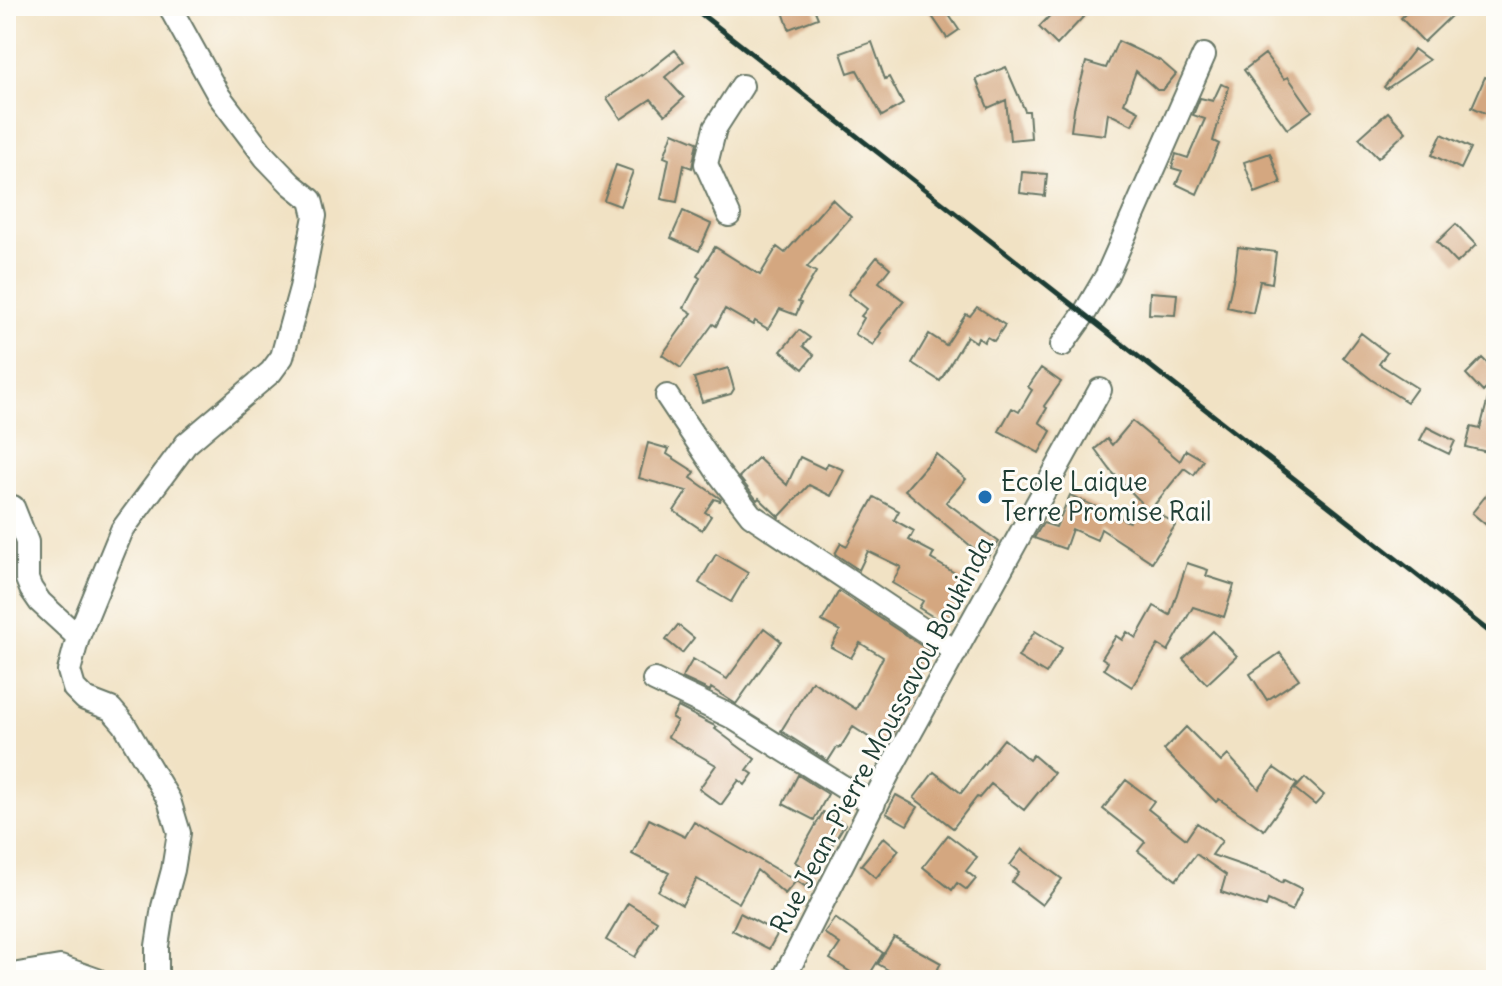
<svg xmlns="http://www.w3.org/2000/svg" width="1502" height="986" viewBox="0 0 1502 986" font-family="Delius,sans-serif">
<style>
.building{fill:#d4a780}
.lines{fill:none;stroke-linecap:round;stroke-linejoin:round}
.minor-casing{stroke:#687766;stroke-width:26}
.minor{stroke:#fff;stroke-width:22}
.rail{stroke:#1f3d34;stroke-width:5}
.poi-dot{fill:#1f6fb2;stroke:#fdfcf7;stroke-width:3}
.labels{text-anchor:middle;stroke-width:6;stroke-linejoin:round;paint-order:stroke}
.poi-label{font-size:26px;fill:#1f3d34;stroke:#fdfcf7;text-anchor:start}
.street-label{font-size:26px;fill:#1f3d34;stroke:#fdfcf7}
</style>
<rect width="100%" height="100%" fill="#fdfcf7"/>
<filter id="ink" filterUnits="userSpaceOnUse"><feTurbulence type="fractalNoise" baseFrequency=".0125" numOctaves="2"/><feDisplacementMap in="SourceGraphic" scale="16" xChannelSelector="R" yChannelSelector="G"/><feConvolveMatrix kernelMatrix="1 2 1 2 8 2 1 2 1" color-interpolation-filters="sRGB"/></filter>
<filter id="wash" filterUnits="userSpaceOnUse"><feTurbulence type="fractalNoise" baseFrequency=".006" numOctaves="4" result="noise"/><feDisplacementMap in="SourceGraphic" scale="32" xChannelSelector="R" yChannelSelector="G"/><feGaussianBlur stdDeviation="1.8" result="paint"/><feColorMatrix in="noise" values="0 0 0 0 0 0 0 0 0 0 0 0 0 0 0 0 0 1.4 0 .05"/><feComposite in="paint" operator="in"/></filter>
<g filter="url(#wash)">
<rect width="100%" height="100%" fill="#f1e2c4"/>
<g id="blocks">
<path class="building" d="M 781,6 L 813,6 L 818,18 L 789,29 Z
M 925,6 L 962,6 L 949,15 L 959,30 L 947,38 Z
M 1059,6 L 1074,6 L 1084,16 L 1057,45 L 1039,27 Z
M 1413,6 L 1441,6 L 1451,16 L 1424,42 L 1401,18 Z
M 1118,41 L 1161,61 L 1176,74 L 1163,90 L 1157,90 L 1136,71 L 1124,103 L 1139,111 L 1132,125 L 1108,113 L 1105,135 L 1071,131 L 1074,109 L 1086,62 L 1106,68 Z
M 872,42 L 885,79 L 889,77 L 903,104 L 882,116 L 857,70 L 848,73 L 841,53 Z
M 1414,49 L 1429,60 L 1386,89 L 1384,87 Z
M 675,50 L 684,61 L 665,77 L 684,98 L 665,115 L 651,99 L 621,119 L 607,98 L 641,75 L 642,76 Z
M 1265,54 L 1284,79 L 1288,77 L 1312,111 L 1287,129 L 1244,70 Z
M 1006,67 L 1025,111 L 1029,111 L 1031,138 L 1010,140 L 1006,100 L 988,108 L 976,79 Z
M 1485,77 L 1496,82 L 1496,112 L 1489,109 L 1487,114 L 1472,107 Z
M 1221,84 L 1229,87 L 1213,141 L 1219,144 L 1197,194 L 1176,184 L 1182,171 L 1172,168 L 1176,154 L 1188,158 L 1205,119 L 1193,115 L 1200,98 L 1213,101 Z
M 1388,112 L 1406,132 L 1378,158 L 1359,138 Z
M 673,132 L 697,142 L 692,168 L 684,165 L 677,202 L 661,199 L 669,159 L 664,157 Z
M 1442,134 L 1471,148 L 1461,169 L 1432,155 Z
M 1270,153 L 1281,183 L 1255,193 L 1244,162 Z
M 616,165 L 633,171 L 620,206 L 604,200 Z
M 1022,172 L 1047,174 L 1045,196 L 1020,193 Z
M 832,199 L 851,217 L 807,267 L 816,272 L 798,302 L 801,303 L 796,315 L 780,309 L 768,329 L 755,321 L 753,325 L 725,309 L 716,326 L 713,324 L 681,368 L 662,355 L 692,313 L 684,308 L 700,278 L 697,276 L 715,247 L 760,275 L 777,247 L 785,253 Z
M 683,211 L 711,224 L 699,251 L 671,238 Z
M 1456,224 L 1476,245 L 1457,263 L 1437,242 Z
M 1238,247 L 1276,252 L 1272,283 L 1260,281 L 1253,313 L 1227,307 L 1234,276 Z
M 877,257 L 890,268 L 879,282 L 904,301 L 879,332 L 881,333 L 873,345 L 855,334 L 864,318 L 861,316 L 867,309 L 848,294 Z
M 1150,292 L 1177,294 L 1175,315 L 1149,314 Z
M 977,307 L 1005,325 L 994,341 L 987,337 L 984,342 L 978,338 L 976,342 L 967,336 L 940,381 L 912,363 L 929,334 L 946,345 L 966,314 L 970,316 Z
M 799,330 L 810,338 L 803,346 L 814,355 L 803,369 L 781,351 Z
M 1361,333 L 1387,353 L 1379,364 L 1417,388 L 1407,402 L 1372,380 L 1343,357 Z
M 1482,358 L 1496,372 L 1496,379 L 1483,392 L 1466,374 Z
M 728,368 L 734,389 L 731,394 L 702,402 L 694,378 Z
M 1041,368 L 1061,382 L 1044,406 L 1047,408 L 1039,422 L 1051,431 L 1039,453 L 999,431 L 1012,408 L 1019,412 L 1032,390 L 1028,387 Z
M 1491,387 L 1496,388 L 1496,454 L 1466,447 L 1471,427 L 1480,429 Z
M 1132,421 L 1180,461 L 1186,450 L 1203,460 L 1194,475 L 1184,468 L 1151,509 L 1176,524 L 1152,562 L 1101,529 L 1097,540 L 1072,529 L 1065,549 L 1034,538 L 1043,523 L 1056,527 L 1070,495 L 1129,522 L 1141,502 L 1112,472 L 1095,449 L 1107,439 L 1112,445 Z
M 1427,427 L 1455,441 L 1449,454 L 1420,440 Z
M 648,443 L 669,449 L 667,454 L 695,472 L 691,478 L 721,499 L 720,501 L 714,499 L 705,512 L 711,516 L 702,530 L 674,511 L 687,491 L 639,478 Z
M 936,454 L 966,479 L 946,502 L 999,542 L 986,559 L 905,490 Z
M 800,457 L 825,469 L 828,463 L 844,470 L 831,496 L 809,485 L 779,517 L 759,498 L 757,500 L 739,477 L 758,458 L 787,485 Z
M 1496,483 L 1496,533 L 1472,513 Z
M 874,497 L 899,511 L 894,520 L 914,531 L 909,540 L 934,553 L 931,559 L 970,582 L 945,624 L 919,608 L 923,601 L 892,583 L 901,567 L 868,551 L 859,570 L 835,554 L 841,543 L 847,546 Z
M 716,554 L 748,573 L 731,602 L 699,583 Z
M 1187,563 L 1208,570 L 1206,576 L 1234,585 L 1224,617 L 1193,607 L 1168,651 L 1158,645 L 1132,687 L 1104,669 L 1108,662 L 1102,658 L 1116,636 L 1122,640 L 1127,632 L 1136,638 L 1154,606 L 1170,615 Z
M 839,591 L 928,650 L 906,687 L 911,690 L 893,725 L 897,727 L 884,747 L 853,727 L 840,748 L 837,747 L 828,761 L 781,731 L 812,681 L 856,709 L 883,657 L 860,643 L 851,658 L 831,647 L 840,631 L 822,621 Z
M 678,625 L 694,638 L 682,653 L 666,640 Z
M 764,628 L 781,641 L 736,704 L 711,688 L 710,691 L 682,678 L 693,659 L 727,679 Z
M 1035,631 L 1062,648 L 1046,674 L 1018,657 Z
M 1213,631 L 1237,656 L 1207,684 L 1183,659 Z
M 1280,653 L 1299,679 L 1267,700 L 1250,674 Z
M 678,707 L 717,727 L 715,729 L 755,759 L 747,770 L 753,774 L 745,785 L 739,780 L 721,805 L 699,789 L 716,765 L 668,737 L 677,721 L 672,718 Z
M 1186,727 L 1221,762 L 1228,755 L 1259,789 L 1274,768 L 1297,784 L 1264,830 L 1219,799 L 1216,802 L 1164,750 Z
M 1004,739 L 1029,760 L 1033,755 L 1054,773 L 1024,810 L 991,784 L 979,798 L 977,797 L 953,828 L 914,798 L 934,772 L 961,793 Z
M 798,775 L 828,794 L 814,820 L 783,804 Z
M 1305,778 L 1324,795 L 1315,805 L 1295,789 Z
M 1126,780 L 1154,801 L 1148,809 L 1186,839 L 1197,823 L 1222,841 L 1212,855 L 1270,875 L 1282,883 L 1284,880 L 1302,889 L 1292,911 L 1268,900 L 1266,907 L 1221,892 L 1226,875 L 1196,854 L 1176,880 L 1138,851 L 1145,842 L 1103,809 Z
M 896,795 L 918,807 L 907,825 L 886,813 Z
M 823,812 L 845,824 L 806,887 L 793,878 L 801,866 L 795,862 Z
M 649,819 L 685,837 L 694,822 L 796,881 L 785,894 L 757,870 L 739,903 L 697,879 L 682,905 L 658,891 L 669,873 L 632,854 Z
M 948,835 L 977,857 L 966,871 L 976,879 L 967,890 L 957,883 L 952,890 L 923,867 Z
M 884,837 L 899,850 L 876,878 L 861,865 Z
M 1022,849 L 1062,879 L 1042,905 L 1012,882 L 1019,872 L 1010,865 Z
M 628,903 L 657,921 L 635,957 L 606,940 Z
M 740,913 L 778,933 L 769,949 L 732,930 Z
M 835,918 L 883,953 L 866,980 L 847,980 L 852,973 L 830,959 L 840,944 L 824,933 Z
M 894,937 L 941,963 L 932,980 L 906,980 L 878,964 Z"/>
</g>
</g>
<g filter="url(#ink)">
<use href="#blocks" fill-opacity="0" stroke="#687766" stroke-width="2"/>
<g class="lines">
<g class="minor-casing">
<path id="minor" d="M 729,215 L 706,164 L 715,128 L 742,86
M 1062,345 L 1084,314 L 1107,275 L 1204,55
M 667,396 L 717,471 L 751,515 L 956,652
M 13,507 L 27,542 L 27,579 L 31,589 L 40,602 L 78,637
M 654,680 L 730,716 L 848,790 L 874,803
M 6,979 L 12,975 L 60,967 L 97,980
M 157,980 L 157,946 L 163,907 L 173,870 L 179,833 L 169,800 L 124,724 L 111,709 L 85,699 L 74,688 L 69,671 L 78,637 L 122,530 L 186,444 L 271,372 L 282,357 L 301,288 L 315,216 L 311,200 L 291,184 L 265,157 L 219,96 L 173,13 L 172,6
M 783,980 L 891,768 L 1100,390"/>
</g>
<use href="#minor" class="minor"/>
<path class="rail" d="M 691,6 L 1496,637"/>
</g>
</g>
<circle class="poi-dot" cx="985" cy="497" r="8"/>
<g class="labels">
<g class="poi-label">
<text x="1001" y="491">Ecole Laique<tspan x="1001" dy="30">Terre Promise Rail</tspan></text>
</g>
<g class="street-label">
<text transform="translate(882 735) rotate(-62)" y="9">Rue Jean-Pierre Moussavou Boukinda</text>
</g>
</g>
<rect width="1502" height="986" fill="none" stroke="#fdfcf7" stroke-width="32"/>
</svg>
